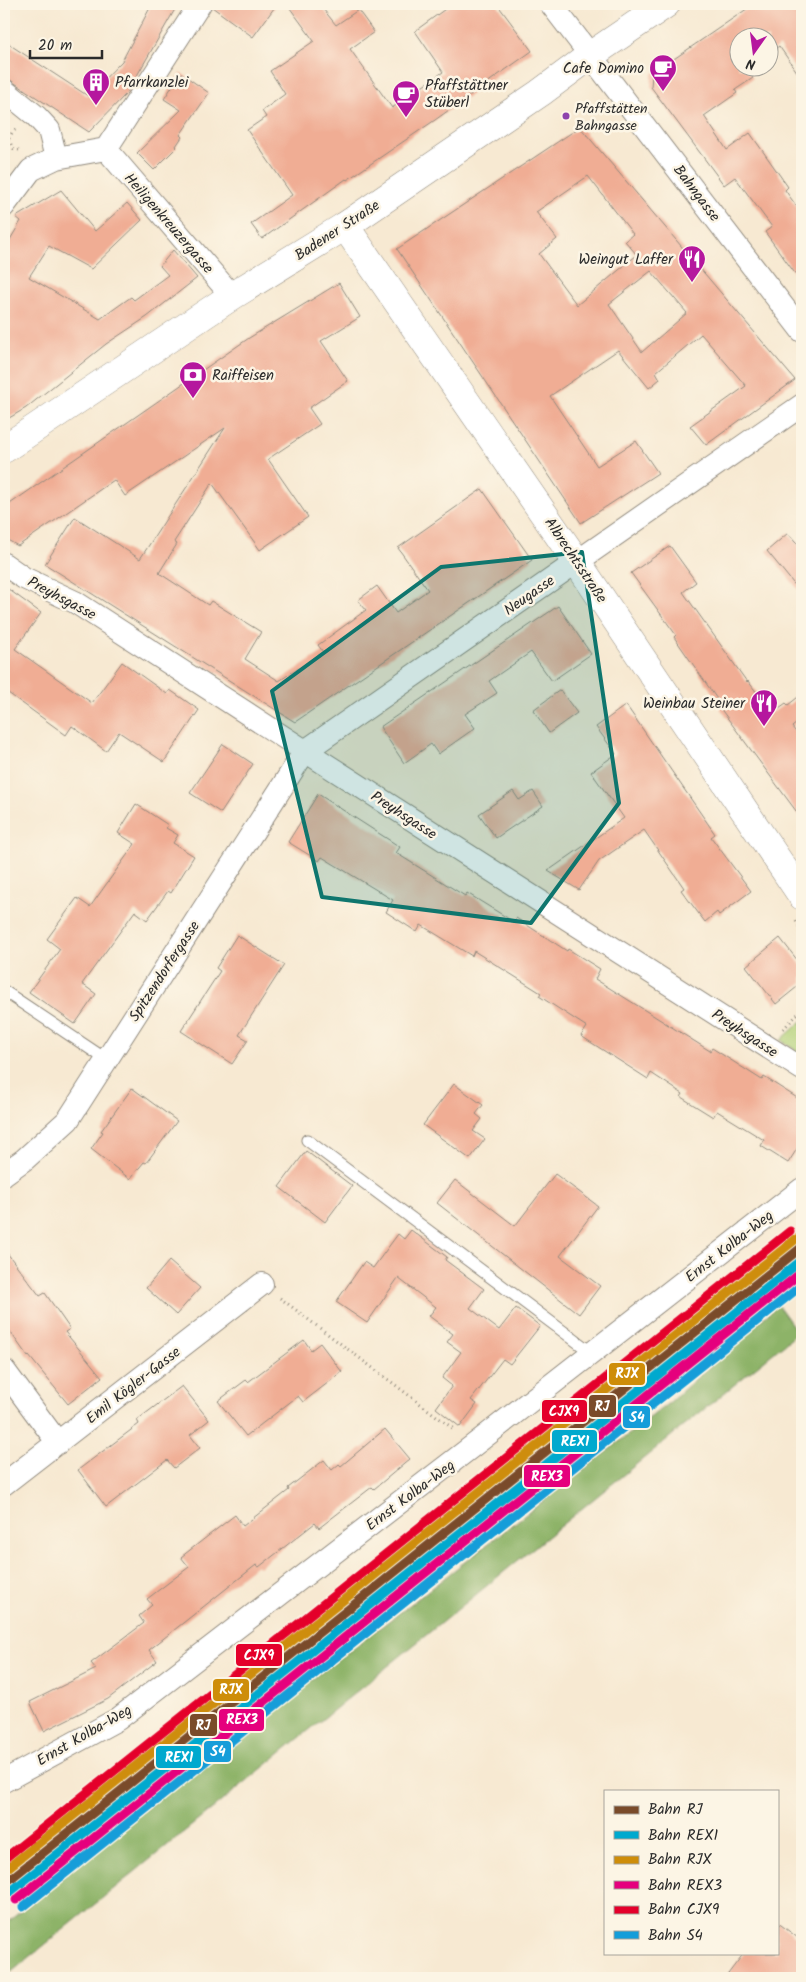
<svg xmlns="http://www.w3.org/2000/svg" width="806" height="1982" viewBox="0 0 806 1982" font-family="Kalam,sans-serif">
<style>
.industrial{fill:#d2bfc0}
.green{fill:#b2d178;stroke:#6e7e52}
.forest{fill:#8db368;stroke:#5c6f4a}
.building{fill:#f0ad94;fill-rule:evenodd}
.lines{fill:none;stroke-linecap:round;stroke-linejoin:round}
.service-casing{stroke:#918a7e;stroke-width:13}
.minor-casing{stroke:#918a7e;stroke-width:24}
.tertiary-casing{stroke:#918a7e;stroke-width:29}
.primary-casing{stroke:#918a7e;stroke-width:29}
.path{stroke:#918a7e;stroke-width:3;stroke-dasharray:1 4;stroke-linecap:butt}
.service{stroke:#fff;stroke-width:11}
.minor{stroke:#fff;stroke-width:22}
.tertiary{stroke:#fff;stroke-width:28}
.primary{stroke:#fff;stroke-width:28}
.rail-1-casing{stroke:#fcf5e5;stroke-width:12}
.rail-2-casing{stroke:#fcf5e5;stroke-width:12}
.rail-3-casing{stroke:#fcf5e5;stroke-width:12}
.rail-4-casing{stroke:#fcf5e5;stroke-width:12}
.rail-5-casing{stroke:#fcf5e5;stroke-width:12}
.rail-6-casing{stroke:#fcf5e5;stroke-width:12}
.rail-1{stroke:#7a4b2a;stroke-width:9}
.rail-2{stroke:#00a9ce;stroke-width:9}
.rail-3{stroke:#ce8d09;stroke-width:9}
.rail-4{stroke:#e5007d;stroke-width:9}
.rail-5{stroke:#e4002b;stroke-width:9}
.rail-6{stroke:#159dd9;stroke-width:9}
.marked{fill:#0f766e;fill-opacity:0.2;stroke:#0f766e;stroke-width:4;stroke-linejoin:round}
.bus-dot{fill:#8e44ad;stroke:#fcf5e5;stroke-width:2}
.labels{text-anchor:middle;stroke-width:5;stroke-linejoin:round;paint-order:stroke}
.bus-label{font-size:14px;fill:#2b2b2b;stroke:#fcf5e5;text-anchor:start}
.poi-label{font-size:15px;fill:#2b2b2b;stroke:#fcf5e5;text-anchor:end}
.street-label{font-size:15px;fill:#2b2b2b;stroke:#fcf5e5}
.line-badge{stroke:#fcf5e5;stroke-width:2}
.badge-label{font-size:14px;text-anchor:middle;font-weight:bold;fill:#fff}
</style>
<rect width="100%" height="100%" fill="#fcf5e5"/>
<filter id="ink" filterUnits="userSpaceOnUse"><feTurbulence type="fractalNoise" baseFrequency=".02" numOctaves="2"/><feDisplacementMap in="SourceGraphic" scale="10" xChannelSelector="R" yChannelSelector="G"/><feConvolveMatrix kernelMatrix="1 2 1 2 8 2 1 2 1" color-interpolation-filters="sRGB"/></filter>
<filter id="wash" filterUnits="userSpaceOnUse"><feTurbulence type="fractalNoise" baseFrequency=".0096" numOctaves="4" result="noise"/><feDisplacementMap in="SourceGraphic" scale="20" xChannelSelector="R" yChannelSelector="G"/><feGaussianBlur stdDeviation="1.12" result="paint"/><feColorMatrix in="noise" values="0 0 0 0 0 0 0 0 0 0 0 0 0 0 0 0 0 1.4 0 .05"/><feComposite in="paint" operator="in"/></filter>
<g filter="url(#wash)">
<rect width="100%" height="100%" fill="#f7e9d2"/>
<path class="industrial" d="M 802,1229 L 802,1288 L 778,1305 L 750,1271 Z"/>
<path class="green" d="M 802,1021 L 802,1055 L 781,1040 Z"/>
<path class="forest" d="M 778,1305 L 798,1333 L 4,1978 L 4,1925 L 193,1770 L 403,1610 L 670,1402 Z"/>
<g id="blocks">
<path class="building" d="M 152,4 L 178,4 L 127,93 L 89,132 L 4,76 L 4,41 L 88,96 L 122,61 Z
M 213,4 L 277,4 L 253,37 L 212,7 Z
M 287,4 L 319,4 L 336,25 L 358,10 L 374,32 L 350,49 L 392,108 L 443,72 L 415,31 L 452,4 L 497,4 L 532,51 L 435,120 L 347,180 L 346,179 L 262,239 L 251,224 L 292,195 L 247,130 L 266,117 L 262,111 L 285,94 L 270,71 L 314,41 Z
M 754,4 L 802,4 L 802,79 L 779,46 L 768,54 L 768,38 L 738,38 L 738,68 L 748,68 L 746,69 L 753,78 L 735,90 L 737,93 L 704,116 L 727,150 L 750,133 L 788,187 L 785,190 L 802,214 L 802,283 L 765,232 L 772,227 L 735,177 L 724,185 L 651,87 L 652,74 Z
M 181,73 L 209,93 L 180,135 L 182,137 L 176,146 L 177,147 L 154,170 L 137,153 L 181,110 L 164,99 Z
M 580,127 L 795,380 L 706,445 L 690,426 L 746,386 L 701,334 L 656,372 L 660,379 L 649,388 L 618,350 L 550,396 L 597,466 L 636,441 L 658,473 L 581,523 L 397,249 ZM 588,176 L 633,234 L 625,241 L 637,255 L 577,305 L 539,254 L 557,239 L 536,212 ZM 651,271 L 687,313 L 642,352 L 609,304 Z
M 61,190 L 95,231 L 127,203 L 142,220 L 91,269 L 49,246 L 29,277 L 100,319 L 131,297 L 134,300 L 168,275 L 160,266 L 173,250 L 197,278 L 147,317 L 106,344 L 26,408 L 4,421 L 4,250 L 21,221 L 16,217 Z
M 339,283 L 360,317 L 321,341 L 348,381 L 309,408 L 320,424 L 268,459 L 308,517 L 260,550 L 212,483 L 174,542 L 177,544 L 159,573 L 208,605 L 211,601 L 261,632 L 245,659 L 279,681 L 323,652 L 318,645 L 366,610 L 358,600 L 377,586 L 396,613 L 428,590 L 398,548 L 482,489 L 532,560 L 295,722 L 45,564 L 75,517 L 140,559 L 225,428 L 125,496 L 114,480 L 18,546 L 4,538 L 4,508 L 249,338 Z
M 788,533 L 802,549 L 802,594 L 767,551 Z
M 670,546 L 696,582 L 683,592 L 747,682 L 748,681 L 772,713 L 786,703 L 788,705 L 802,694 L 802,719 L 792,727 L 802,740 L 802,819 L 717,704 L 719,702 L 674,637 L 676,635 L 631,573 Z
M 4,586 L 41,613 L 15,649 L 92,703 L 122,662 L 167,694 L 170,690 L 199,710 L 164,762 L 119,732 L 106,751 L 72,726 L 66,735 L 4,690 Z
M 558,606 L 591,654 L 552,681 L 531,652 L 489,681 L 497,693 L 465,714 L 475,728 L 438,754 L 431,744 L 404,763 L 380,727 Z
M 560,690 L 577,713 L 549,733 L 533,710 Z
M 626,705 L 715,834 L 711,837 L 751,891 L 719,915 L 717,912 L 705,922 L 681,890 L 684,888 L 644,830 L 599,861 L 579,890 L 548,871 L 624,818 L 591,772 L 616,754 L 596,727 Z
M 223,744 L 253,764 L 221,813 L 190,793 Z
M 513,791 L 519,800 L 533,791 L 543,806 L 496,838 L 479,814 Z
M 318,794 L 400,847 L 396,853 L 465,896 L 467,893 L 514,922 L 516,918 L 567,951 L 568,949 L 600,969 L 595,979 L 710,1051 L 712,1048 L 762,1080 L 764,1077 L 802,1101 L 802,1141 L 788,1163 L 761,1146 L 764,1140 L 717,1111 L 713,1117 L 681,1097 L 683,1094 L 651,1073 L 648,1079 L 581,1036 L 587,1027 L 539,996 L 541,993 L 474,951 L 472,956 L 421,925 L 417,932 L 386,912 L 393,900 L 322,857 L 319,861 L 288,842 Z
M 136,804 L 168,825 L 166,828 L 178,835 L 173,843 L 194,856 L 171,893 L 168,891 L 147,920 L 135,911 L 82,984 L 96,994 L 75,1024 L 29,992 L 60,949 L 47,939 L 77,898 L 90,907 L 135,844 L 118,833 Z
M 237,935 L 284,965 L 239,1035 L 248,1040 L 232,1064 L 181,1031 L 220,971 L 216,968 Z
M 780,938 L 802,966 L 802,983 L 776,1004 L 746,966 Z
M 454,1084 L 483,1105 L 476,1114 L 482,1119 L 473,1131 L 485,1139 L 470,1159 L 423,1125 Z
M 132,1088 L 177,1121 L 146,1163 L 144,1162 L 130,1179 L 91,1149 L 103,1132 L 101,1131 Z
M 306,1151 L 352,1186 L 325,1222 L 279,1187 Z
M 555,1174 L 598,1206 L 560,1256 L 600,1286 L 579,1314 L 437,1203 L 455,1180 L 515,1226 Z
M 411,1230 L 447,1257 L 445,1260 L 484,1289 L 470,1308 L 499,1330 L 516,1308 L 540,1326 L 510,1364 L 503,1359 L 471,1400 L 477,1404 L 460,1427 L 436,1408 L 452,1386 L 442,1378 L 461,1352 L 447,1342 L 453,1334 L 429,1316 L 436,1307 L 398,1278 L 367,1323 L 336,1302 L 364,1262 L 373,1268 L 398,1234 L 404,1239 Z
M 4,1249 L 40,1296 L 45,1293 L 70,1329 L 65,1332 L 102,1377 L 68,1404 L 29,1356 L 28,1357 L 4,1323 Z
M 169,1261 L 200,1288 L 176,1315 L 146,1288 Z
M 304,1340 L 311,1350 L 320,1343 L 342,1372 L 303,1402 L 298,1396 L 246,1436 L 218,1401 L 246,1380 L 248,1382 Z
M 182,1386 L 209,1420 L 190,1435 L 200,1448 L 174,1468 L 167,1460 L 106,1507 L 78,1470 L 139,1424 L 137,1420 Z
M 385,1429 L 410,1459 L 374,1489 L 372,1487 L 319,1528 L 315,1523 L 259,1567 L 256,1565 L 149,1650 L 157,1661 L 108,1699 L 44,1731 L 30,1702 L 96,1669 L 91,1663 L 144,1623 L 139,1616 L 152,1605 L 147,1599 L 189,1567 L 181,1557 L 235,1515 L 243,1526 L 289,1490 L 288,1488 L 324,1460 L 332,1470 L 339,1464 L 341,1466 Z
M 777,1922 L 802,1941 L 802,1978 L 725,1978 L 744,1953 L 777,1953 Z"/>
</g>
</g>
<g filter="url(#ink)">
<use href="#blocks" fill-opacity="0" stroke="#918a7e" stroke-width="1"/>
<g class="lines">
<g class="service-casing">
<path id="service" d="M 4,991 L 107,1060
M 307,1140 L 592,1353"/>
</g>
<g class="minor-casing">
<path id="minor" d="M 551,4 L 802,331
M 4,90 L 36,116 L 49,130 L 56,158
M 106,149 L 232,296
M 4,206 L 31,170 L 56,158 L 106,149 L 200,4
M 4,564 L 24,578 L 75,602 L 305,751 L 802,1069
M 4,1174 L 25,1159 L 68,1120 L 305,751 L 802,405
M 4,1370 L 58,1443
M 4,1484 L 262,1284
M 4,1781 L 118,1719 L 474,1445 L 802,1189"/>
</g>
<g class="tertiary-casing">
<path id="tertiary" d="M 345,226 L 577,562 L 802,896"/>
</g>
<g class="primary-casing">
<path id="primary" d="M 4,449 L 232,296 L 345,226 L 540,93 L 591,55 L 666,4"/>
</g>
<path class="path" d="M 594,6 L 606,7 L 605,4
M 8,140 L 14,149 L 19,150
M 4,147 L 13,131 L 17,129
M 796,921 L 802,931
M 783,1029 L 802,1010
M 280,1298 L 455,1430"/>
<use href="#service" class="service"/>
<use href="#minor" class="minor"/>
<use href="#tertiary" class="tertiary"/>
<use href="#primary" class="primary"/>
<g class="rail-1-casing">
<path id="rail-1" d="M 4,1884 L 802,1247"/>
</g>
<g class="rail-2-casing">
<path id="rail-2" d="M 10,1892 L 802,1260"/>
</g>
<g class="rail-3-casing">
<path id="rail-3" d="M 4,1871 L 796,1239"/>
</g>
<g class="rail-4-casing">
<path id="rail-4" d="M 16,1900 L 802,1272"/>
</g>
<g class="rail-5-casing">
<path id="rail-5" d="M 4,1859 L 790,1231"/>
</g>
<g class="rail-6-casing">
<path id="rail-6" d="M 23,1907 L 802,1285"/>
</g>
<use href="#rail-1" class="rail-1"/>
<use href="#rail-2" class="rail-2"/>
<use href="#rail-3" class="rail-3"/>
<use href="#rail-4" class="rail-4"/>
<use href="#rail-5" class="rail-5"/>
<use href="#rail-6" class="rail-6"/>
</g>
</g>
<path class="marked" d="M 582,552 L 619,803 L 531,923 L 322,897 L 272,691 L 441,567 Z"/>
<defs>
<g id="cafe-pin" transform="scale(1.4375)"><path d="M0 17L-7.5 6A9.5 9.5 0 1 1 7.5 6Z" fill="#b5179e" stroke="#fcf5e5"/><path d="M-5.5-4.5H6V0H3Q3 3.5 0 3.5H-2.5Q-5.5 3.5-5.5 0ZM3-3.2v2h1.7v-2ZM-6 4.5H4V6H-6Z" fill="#fff"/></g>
<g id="building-pin" transform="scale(1.4375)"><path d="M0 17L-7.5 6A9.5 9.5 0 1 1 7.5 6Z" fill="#b5179e" stroke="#fcf5e5"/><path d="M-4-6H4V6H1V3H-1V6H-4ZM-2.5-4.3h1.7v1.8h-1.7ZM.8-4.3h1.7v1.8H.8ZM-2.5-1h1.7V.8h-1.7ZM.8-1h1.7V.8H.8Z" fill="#fff"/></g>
<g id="restaurant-pin" transform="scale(1.4375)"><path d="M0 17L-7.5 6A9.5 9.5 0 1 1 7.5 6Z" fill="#b5179e" stroke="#fcf5e5"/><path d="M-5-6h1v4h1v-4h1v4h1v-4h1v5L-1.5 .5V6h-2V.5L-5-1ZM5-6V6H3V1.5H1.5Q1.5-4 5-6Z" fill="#fff"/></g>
<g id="bank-pin" transform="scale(1.4375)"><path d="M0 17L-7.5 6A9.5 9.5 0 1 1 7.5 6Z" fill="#b5179e" stroke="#fcf5e5"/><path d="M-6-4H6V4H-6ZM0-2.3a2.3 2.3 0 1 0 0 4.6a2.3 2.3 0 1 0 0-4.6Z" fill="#fff"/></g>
</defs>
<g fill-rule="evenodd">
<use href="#cafe-pin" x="663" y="68"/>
<use href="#building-pin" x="96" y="82"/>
<use href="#cafe-pin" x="406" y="94"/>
<use href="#restaurant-pin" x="692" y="259"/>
<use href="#bank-pin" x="193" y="375"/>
<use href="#restaurant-pin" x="764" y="703"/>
</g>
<circle class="bus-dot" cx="566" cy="116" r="4.5"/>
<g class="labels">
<g class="bus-label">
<text x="575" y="113">Pfaffstätten<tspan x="575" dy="17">Bahngasse</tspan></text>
</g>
<g class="poi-label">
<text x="644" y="73">Cafe Domino</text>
<text x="115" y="87" text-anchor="start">Pfarrkanzlei</text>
<text x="425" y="90" text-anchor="start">Pfaffstättner<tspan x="425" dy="17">Stüberl</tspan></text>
<text x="673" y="264">Weingut Laffer</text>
<text x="212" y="380" text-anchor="start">Raiffeisen</text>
<text x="745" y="708">Weinbau Steiner</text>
</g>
<g class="street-label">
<text transform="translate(697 193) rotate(53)" y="5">Bahngasse</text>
<text transform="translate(169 223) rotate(49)" y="5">Heiligenkreuzergasse</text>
<text transform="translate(337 230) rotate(-33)" y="5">Badener Straße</text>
<text transform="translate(576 560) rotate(56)" y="5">Albrechtsstraße</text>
<text transform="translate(529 595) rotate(-35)" y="5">Neugasse</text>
<text transform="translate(62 598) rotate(28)" y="5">Preyhsgasse</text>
<text transform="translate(404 815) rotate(33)" y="5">Preyhsgasse</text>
<text transform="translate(164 971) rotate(-57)" y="5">Spitzendorfergasse</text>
<text transform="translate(745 1033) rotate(33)" y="5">Preyhsgasse</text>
<text transform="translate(729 1246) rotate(-38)" y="5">Ernst Kolba-Weg</text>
<text transform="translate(133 1385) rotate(-38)" y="5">Emil Kögler-Gasse</text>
<text transform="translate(410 1495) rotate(-37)" y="5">Ernst Kolba-Weg</text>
<text transform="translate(84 1735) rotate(-30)" y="5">Ernst Kolba-Weg</text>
</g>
</g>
<g class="line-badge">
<rect x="608" y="1362" width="38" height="24" rx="5" fill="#ce8d09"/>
<rect x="588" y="1394" width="29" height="24" rx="5" fill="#7a4b2a"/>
<rect x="541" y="1399" width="47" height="24" rx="5" fill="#e4002b"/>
<rect x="622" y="1405" width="29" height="24" rx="5" fill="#159dd9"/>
<rect x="551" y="1429" width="47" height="24" rx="5" fill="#00a9ce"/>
<rect x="523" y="1464" width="48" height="24" rx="5" fill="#e5007d"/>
<rect x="235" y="1643" width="48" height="24" rx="5" fill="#e4002b"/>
<rect x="212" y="1678" width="38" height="24" rx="5" fill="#ce8d09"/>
<rect x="218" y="1708" width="47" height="24" rx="5" fill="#e5007d"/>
<rect x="189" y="1713" width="29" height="24" rx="5" fill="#7a4b2a"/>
<rect x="203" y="1740" width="29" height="23" rx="5" fill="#159dd9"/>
<rect x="155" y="1745" width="47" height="24" rx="5" fill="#00a9ce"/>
</g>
<g class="badge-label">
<text x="627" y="1378">RJX</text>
<text x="602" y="1411">RJ</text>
<text x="564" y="1416">CJX9</text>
<text x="637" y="1422">S4</text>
<text x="575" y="1446">REX1</text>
<text x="547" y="1481">REX3</text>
<text x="259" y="1660">CJX9</text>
<text x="231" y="1694">RJX</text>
<text x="242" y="1724">REX3</text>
<text x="203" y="1730">RJ</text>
<text x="218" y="1756">S4</text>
<text x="179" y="1762">REX1</text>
</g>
<rect width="806" height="1982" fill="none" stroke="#fcf5e5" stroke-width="20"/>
<rect x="604" y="1790" width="175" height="165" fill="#fcf5e5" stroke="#a8a49b"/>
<rect x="614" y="1806" width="25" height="8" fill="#7a4b2a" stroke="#a8a49b"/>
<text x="648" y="1814" font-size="15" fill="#2b2b2b">Bahn RJ</text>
<rect x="614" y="1831" width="25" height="8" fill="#00a9ce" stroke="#a8a49b"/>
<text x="648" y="1840" font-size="15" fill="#2b2b2b">Bahn REX1</text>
<rect x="614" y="1856" width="25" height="8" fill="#ce8d09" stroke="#a8a49b"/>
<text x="648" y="1864" font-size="15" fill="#2b2b2b">Bahn RJX</text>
<rect x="614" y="1881" width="25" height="8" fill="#e5007d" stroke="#a8a49b"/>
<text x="648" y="1890" font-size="15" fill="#2b2b2b">Bahn REX3</text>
<rect x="614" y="1906" width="25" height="8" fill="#e4002b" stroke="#a8a49b"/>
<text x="648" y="1914" font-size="15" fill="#2b2b2b">Bahn CJX9</text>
<rect x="614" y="1931" width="25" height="8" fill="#159dd9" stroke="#a8a49b"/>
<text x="648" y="1940" font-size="15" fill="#2b2b2b">Bahn S4</text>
<g transform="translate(754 52) rotate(194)"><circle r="24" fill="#fcf5e5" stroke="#a8a49b"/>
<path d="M0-4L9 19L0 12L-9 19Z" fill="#b5179e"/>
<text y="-8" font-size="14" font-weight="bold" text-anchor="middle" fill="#2b2b2b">N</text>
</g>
<path d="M30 50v8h72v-8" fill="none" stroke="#2b2b2b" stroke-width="2.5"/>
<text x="38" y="50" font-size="15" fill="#2b2b2b" stroke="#fcf5e5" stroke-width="4" paint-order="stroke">20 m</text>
</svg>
